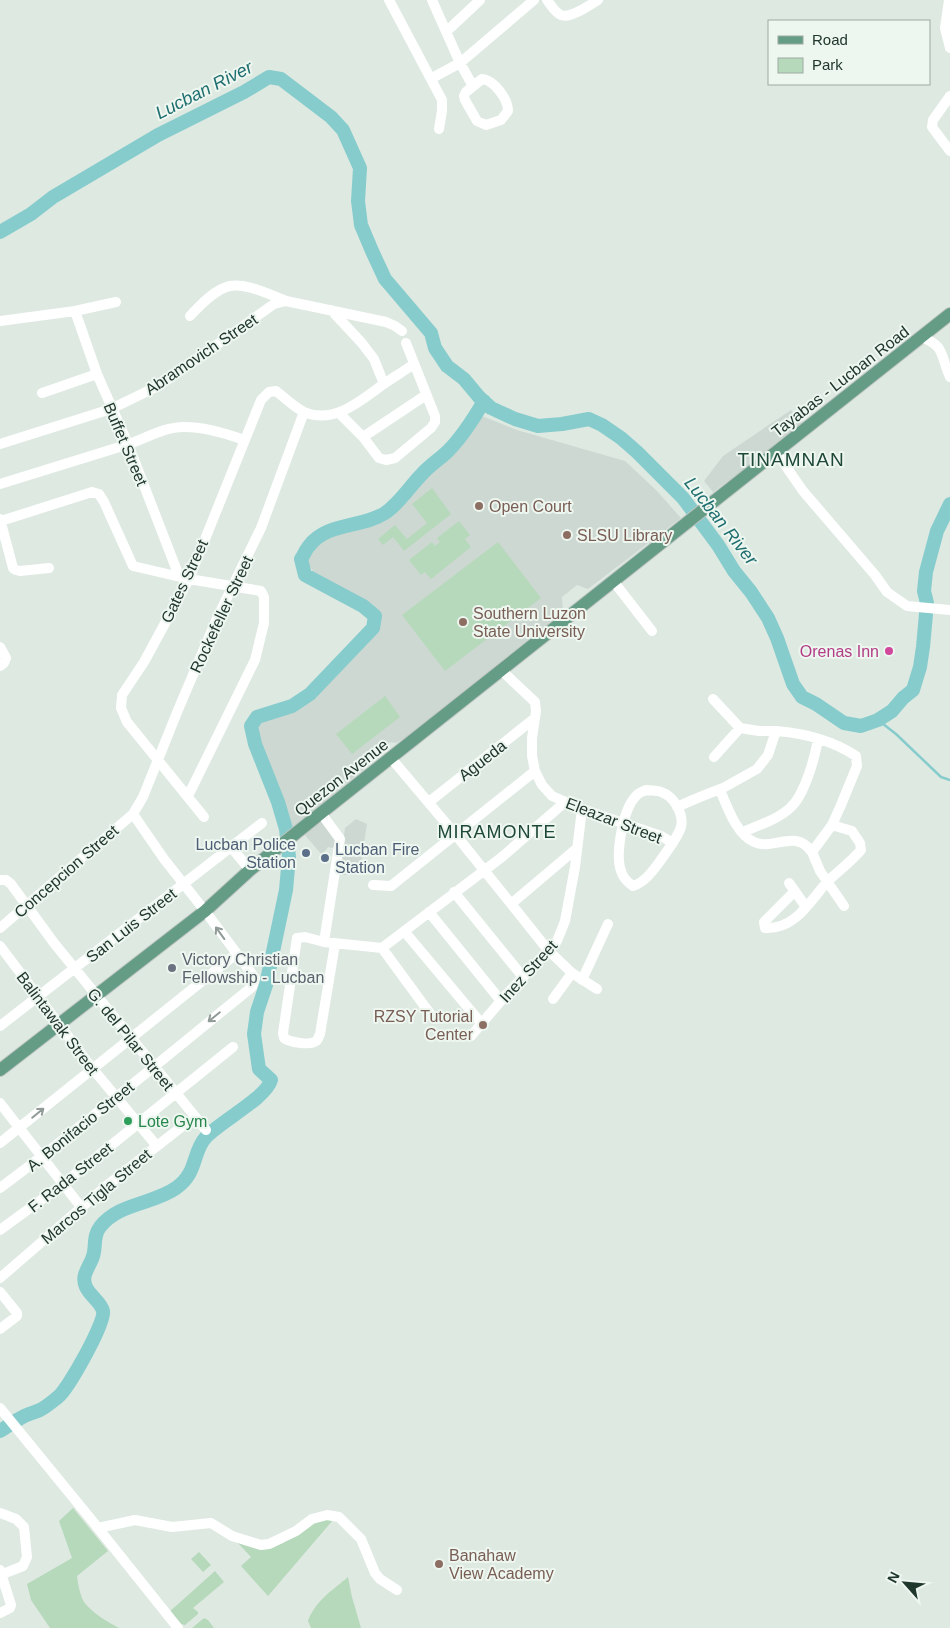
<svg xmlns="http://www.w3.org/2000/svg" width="950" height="1628" viewBox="0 0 950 1628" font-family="Helvetica,sans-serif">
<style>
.built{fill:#ccd8d1}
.green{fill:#b7d9bb}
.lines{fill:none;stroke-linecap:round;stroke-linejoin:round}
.stream{stroke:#87cccc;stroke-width:2.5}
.river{stroke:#87cccc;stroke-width:14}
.major-casing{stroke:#bcc3c0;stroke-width:14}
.minor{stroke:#fff;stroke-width:10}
.major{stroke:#649c85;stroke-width:12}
.oneway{stroke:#909b96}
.education-dot{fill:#8d6e63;stroke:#eef6f0;stroke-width:2}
.hotel-dot{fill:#d1479c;stroke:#eef6f0;stroke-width:2}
.service-dot{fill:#5c6f8a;stroke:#eef6f0;stroke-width:2}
.worship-dot{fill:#6b7280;stroke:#eef6f0;stroke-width:2}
.leisure-dot{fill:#2e9e5b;stroke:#eef6f0;stroke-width:2}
.labels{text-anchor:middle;stroke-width:4;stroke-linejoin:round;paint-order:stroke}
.street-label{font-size:16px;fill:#20372d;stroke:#eef6f0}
.education-label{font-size:16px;fill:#785e54;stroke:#eef6f0;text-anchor:start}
.hotel-label{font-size:16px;fill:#b23c85;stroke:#eef6f0;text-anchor:end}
.service-label{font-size:16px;fill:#4e5e75;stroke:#eef6f0;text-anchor:end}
.worship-label{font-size:16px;fill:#5b616d;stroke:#eef6f0;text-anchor:start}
.leisure-label{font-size:16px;fill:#27864d;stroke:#eef6f0;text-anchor:start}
.water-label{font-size:18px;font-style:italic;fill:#1e6e6f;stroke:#eef6f0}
.neighbourhood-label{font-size:18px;letter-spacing:1px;fill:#1e4837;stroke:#eef6f0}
.quarter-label{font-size:19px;letter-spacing:1px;fill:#1e4837;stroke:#eef6f0}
</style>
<rect width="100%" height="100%" fill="#dee9e2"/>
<path class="built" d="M 791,410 L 804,424 L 713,492 L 704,481 L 723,456 Z
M 482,416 L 517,430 L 625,461 L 656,490 L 681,518 L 588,589 L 577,585 L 562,597 L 563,612 L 405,738 L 396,743 L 390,742 L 371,759 L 369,765 L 289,830 L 254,726 L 259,719 L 292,707 L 310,694 L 340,667 L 375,628 L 376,616 L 365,605 L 314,573 L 305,559 L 306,553 L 311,547 L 327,535 L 375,521 L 392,511 L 456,448 Z
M 356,819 L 367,824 L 359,875 L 339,875 L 345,828 Z
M 322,821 L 337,839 L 333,848 L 328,847 L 322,855 L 304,834 Z"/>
<path class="green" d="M 432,488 L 451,514 L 404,551 L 393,537 L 383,545 L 378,539 L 395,525 L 407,539 L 427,523 L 412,504 Z
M 459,521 L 470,535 L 465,539 L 471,547 L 431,579 L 425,572 L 421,575 L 409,560 L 432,542 L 435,546 L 440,542 L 437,538 Z
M 498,542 L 541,598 L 445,671 L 402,615 Z
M 385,696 L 400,717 L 352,754 L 336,734 Z
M 73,1508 L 108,1551 L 77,1576 C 78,1584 80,1595 84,1602 C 92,1613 108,1622 119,1628 L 50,1628 L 31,1600 L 27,1584 L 72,1558 L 59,1521 Z
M 328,1518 L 333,1520 L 268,1596 L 241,1566 L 251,1557 L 237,1542 L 269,1549 L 283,1543 L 314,1521 Z
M 199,1552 L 211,1565 L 203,1572 L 191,1559 Z
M 215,1571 L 224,1582 L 193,1608 L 198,1612 L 198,1614 L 185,1625 L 181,1624 L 168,1613 Z
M 348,1577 L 352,1597 L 361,1628 L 311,1628 L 308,1621 C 315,1601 333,1590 348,1577 Z
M 204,1618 L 208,1620 L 214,1628 L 192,1628 Z"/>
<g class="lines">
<path class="stream" d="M 878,720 L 896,734 L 941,777 L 950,780"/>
<path class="river" d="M 0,232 L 31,214 L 53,197 L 158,135 L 244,92 L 269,77 L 281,79 L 331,117 L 343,130 L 360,168 L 358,201 L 361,225 L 372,251 L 385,279 L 431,333 L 435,348 L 447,366 L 464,379 L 479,397 L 491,408 L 515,419 L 538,426 L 562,424 L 589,419 L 602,425 L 621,438 L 637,452 L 683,498 L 718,545 L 734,571 L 751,592 L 768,618 L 777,638 L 793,684 L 802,697 L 816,704 L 844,723 L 861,726 L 878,720 L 892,711 L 903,698 L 913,690 L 920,667 L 923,647 L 927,603 L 924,591 L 926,572 L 937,531 L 950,504
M 0,1431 C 7,1427 12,1422 19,1419 C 26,1414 33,1413 40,1410 C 46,1407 53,1401 58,1397 C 68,1389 106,1322 103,1311 C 101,1302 90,1296 86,1287 C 81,1276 88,1269 92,1259 C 97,1249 92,1237 100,1227 C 118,1203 154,1204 176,1188 C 198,1173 192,1152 206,1137 C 221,1121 266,1098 271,1080 L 259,1069 L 254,1034 L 257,1012 L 266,985 L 286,890 L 289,857 L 286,829 L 278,802 L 255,744 L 251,726 L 257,717 L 292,706 L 310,694 L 373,628 L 375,616 L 363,606 L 305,575 L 301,559 C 304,555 306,549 309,546 C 327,522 362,528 385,513 C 400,503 410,486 422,474 C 430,465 440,459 448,451 C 462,437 474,418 484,401"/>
<g class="major-casing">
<path id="major" d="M 0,1070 L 205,911 L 250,870 L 321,813 L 950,314"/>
</g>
<path class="minor" d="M 389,0 L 442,100 L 442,111 L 439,129
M 432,0 L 460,63 L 473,86
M 547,0 C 551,5 555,13 561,15 C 570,19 590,5 598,0
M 949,0 L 945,28 L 950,48
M 447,31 L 480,0
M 432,78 L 460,63 L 534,0
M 482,79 C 494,80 508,99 508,111 L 501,120 L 486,125 L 477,121 L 465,100 L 464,96 L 466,92 Z
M 950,96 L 933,120 L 932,127 L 950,151
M 331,310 L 361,342 L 374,359 L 384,384
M 75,311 L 97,374 L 128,444 L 179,576
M 190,316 C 200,305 215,289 230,286 C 246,283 272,295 286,301
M 0,321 L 75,311 L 116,302
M 921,337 C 946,346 940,356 950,377
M 42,393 L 97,374
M 339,413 L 363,437 L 379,458 L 386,460 L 395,458 L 431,428 L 435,422 L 435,416 L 406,343
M 363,437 L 426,395
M 0,444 L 111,409 L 160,385 L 274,304 L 286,301 L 386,322 L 395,326 L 402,331
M 776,452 L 803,491 L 875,575 L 887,592 L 907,606 L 950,610
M 0,484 C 42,471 84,458 126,445 C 145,439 163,427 184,427 C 205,427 225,433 244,440
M 0,519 L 13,568 L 16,570 L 20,571 L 49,568
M 1,521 L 92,492 L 99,494 L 104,502 L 133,566 L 189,579 L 261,591 L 264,597 L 264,623 L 255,660 L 188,796
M 614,582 L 652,631
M 0,647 L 6,658 L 4,663 L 0,666
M 501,670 L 535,702 L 536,711 L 532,738 L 532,756 L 535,771 L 542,785 L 552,796 L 582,809 L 661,836 L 673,843
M 713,699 L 740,728 L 759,731 L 776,731
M 714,757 L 740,728
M 391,758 L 455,834 L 548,950 L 572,973 L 597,989
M 646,790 C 651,791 657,790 661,792 C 674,796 684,814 681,827 C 678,837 669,848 663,857 C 655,868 646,882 633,886 C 627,882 623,878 621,871 C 615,854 623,809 636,796 C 638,793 642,792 646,790 Z
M 429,802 L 535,718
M 677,807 C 692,800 707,794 723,788 L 757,769 L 768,755 L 776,731 C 803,733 833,741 856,756 L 857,766 L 841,805 L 832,825 L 812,852 C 795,828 774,851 754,842 C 736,834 727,806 720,790
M 321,813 L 340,839 L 324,942
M 204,817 L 127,722 L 121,708 L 122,695 L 144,662 L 189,579 L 261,400 L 269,392 L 276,391 C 284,397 294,407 304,412 C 334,425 362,400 385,383 C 394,377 404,371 414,364
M 743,832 C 759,825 779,819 791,807 C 805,794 815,757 818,739
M 231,847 L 250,870
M 812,852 L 820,871 L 844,906
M 0,880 L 6,880 L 11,884 L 54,943 L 206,1130
M 789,883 L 806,907
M 373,885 L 391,886 L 535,771
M 795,891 L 764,922 L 765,928 C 795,930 810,901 827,882 C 838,871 851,862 861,850 L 860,843 L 852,831 L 832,825
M 454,892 L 523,977
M 511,904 L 576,849
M 429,912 L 501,1001
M 0,928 L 133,814 L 143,797 L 178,710 L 218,616 L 261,528 L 304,412
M 404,931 L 481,1023
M 335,944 L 320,1034 C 319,1036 318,1040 316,1041 C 310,1046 289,1042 284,1038 L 283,1033 L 297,938 L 305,937 L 324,942 L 382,948 L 502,857 L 565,802
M 0,946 L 92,1068 L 156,1145
M 382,948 L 434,1019
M 582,980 L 608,924
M 553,999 L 572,973
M 0,1026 L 262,823
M 471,1036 L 505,996 L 557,941 L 565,921 L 575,867 L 582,809
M 0,1103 L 81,1207
M 0,1143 L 236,954
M 0,1188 C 86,1124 169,1054 252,987 L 255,978 L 205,911 L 164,859 L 133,814
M 0,1230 L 63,1184 L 233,1047
M 0,1278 L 105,1187 L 194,1117
M 0,1292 L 17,1313 L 17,1316 L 0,1329
M 0,1408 L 94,1523 L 178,1628
M 0,1513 L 16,1519 L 24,1527 L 27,1557 L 23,1566 L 0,1575
M 98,1528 L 135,1520 L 172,1527 L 211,1523 L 232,1536 L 261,1545 L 269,1544 L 296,1531 L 312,1519 L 327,1515 L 339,1517 L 361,1539 L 375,1573 L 380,1579 L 397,1590
M 0,1613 L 10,1608 L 11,1605 L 0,1570"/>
<use href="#major" class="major"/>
</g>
<defs><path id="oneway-shaft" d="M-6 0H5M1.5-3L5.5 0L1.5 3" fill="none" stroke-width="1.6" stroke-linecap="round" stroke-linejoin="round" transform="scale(1.25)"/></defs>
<g class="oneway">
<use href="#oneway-shaft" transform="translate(220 933) rotate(-126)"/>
<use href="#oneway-shaft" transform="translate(214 1017) rotate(141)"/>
<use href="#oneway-shaft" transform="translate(38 1113) rotate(-39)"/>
</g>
<g class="education-dot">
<circle cx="479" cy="506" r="5"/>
<circle cx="567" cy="535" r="5"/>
<circle cx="463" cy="622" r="5"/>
<circle cx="483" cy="1025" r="5"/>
<circle cx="439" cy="1564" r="5"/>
</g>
<circle class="hotel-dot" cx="889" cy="651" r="5"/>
<g class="service-dot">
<circle cx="306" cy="853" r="5"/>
<circle cx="325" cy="858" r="5"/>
</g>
<circle class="worship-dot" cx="172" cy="968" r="5"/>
<circle class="leisure-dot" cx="128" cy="1121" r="5"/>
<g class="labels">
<g class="street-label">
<text transform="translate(201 354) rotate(-34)" y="6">Abramovich Street</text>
<text transform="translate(840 381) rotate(-38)" y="6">Tayabas - Lucban Road</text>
<text transform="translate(126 444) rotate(67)" y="6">Buffet Street</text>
<text transform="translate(184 581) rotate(-65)" y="6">Gates Street</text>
<text transform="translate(221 614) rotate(-65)" y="6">Rockefeller Street</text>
<text transform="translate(482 760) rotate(-38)" y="6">Agueda</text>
<text transform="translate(341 777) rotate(-38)" y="6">Quezon Avenue</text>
<text transform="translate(614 820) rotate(21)" y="6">Eleazar Street</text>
<text transform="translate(66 871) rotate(-41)" y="6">Concepcion Street</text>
<text transform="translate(131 925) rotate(-38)" y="6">San Luis Street</text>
<text transform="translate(528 971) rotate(-48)" y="6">Inez Street</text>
<text transform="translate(58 1023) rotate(53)" y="6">Balintawak Street</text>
<text transform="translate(131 1039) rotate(51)" y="6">G. del Pilar Street</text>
<text transform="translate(80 1126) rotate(-39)" y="6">A. Bonifacio Street</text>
<text transform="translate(70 1177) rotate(-38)" y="6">F. Rada Street</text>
<text transform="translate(96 1196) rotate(-40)" y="6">Marcos Tigla Street</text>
</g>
<g class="education-label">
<text x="489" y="512">Open Court</text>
<text x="577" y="541">SLSU Library</text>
<text x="473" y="619">Southern Luzon<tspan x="473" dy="18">State University</tspan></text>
<text x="473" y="1022" text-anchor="end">RZSY Tutorial<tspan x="473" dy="18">Center</tspan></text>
<text x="449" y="1561">Banahaw<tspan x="449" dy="18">View Academy</tspan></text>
</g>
<g class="hotel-label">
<text x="879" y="657">Orenas Inn</text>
</g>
<g class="service-label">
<text x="296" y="850">Lucban Police<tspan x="296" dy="18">Station</tspan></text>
<text x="335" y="855" text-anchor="start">Lucban Fire<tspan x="335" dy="18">Station</tspan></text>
</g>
<g class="worship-label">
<text x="182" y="965">Victory Christian<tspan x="182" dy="18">Fellowship - Lucban</tspan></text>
</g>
<g class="leisure-label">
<text x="138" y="1127">Lote Gym</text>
</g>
<g class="water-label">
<text transform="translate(204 90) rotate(-27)" y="6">Lucban River</text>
<text transform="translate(721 521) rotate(52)" y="6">Lucban River</text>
</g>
<g class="neighbourhood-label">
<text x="497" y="838">MIRAMONTE</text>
</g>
<g class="quarter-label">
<text x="791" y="466">TINAMNAN</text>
</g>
</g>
<rect x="768" y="20" width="162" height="65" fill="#eef6f0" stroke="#9caaa2"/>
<rect x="778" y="36" width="25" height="8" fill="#649c85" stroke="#9caaa2"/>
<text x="812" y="45" font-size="15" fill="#20372d">Road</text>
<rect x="778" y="58" width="25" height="15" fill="#b7d9bb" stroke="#9caaa2"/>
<text x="812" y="70" font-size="15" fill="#20372d">Park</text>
<g transform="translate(905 1583) rotate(297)" stroke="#eef6f0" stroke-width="4" paint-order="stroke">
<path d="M0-4L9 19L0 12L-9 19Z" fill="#20372d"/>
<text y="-8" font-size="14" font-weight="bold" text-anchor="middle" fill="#20372d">N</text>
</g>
</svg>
